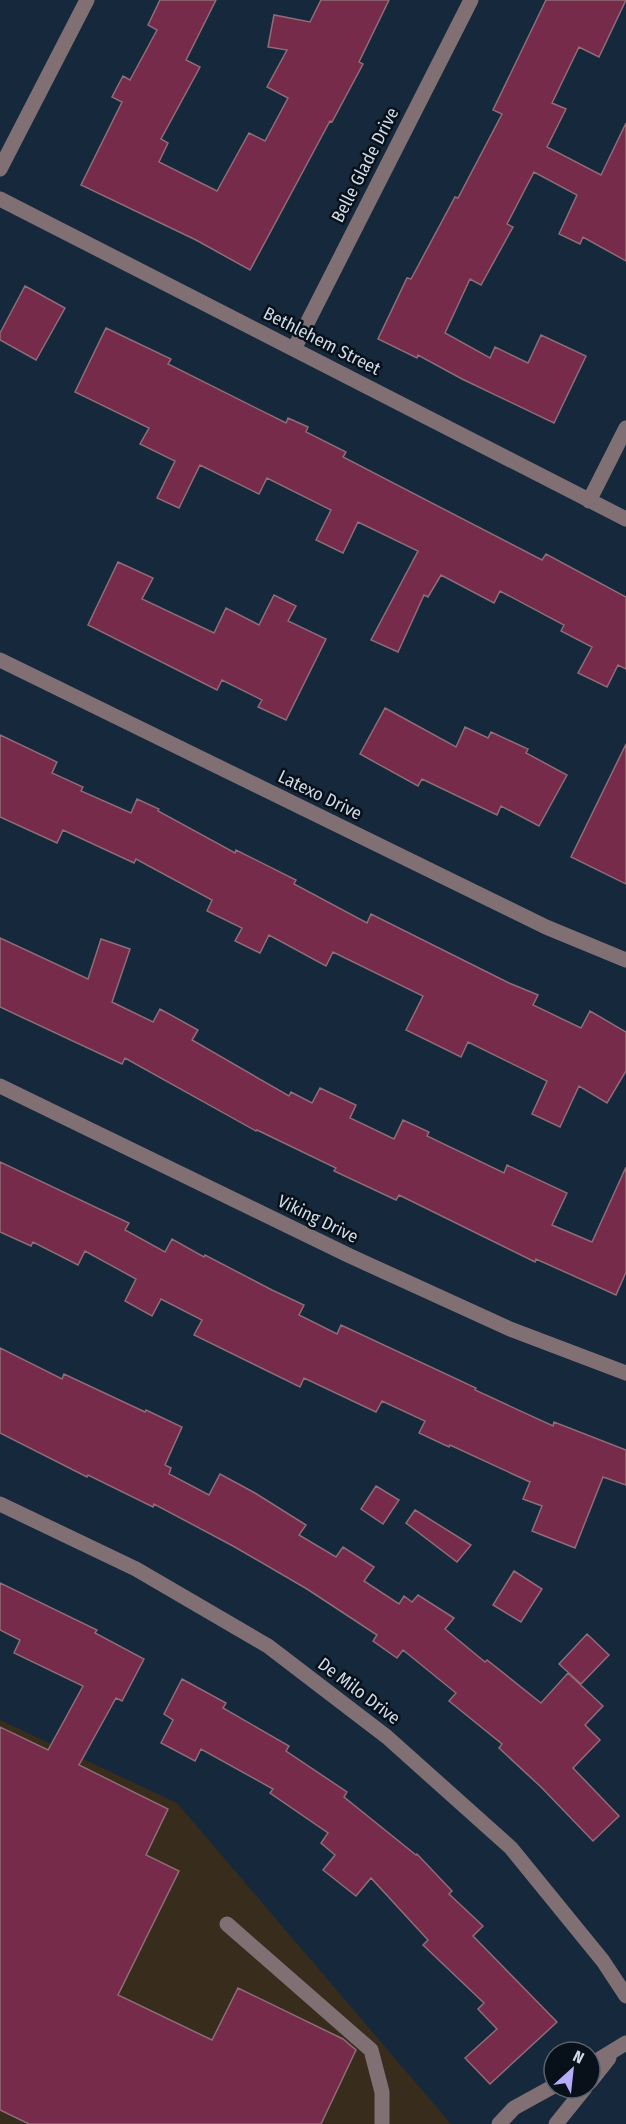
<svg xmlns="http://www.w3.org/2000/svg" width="626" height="2124" viewBox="0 0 626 2124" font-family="'Fira Sans Condensed',sans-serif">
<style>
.commercial{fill:#382c1d}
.building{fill:#752b49;stroke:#8e6d77;stroke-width:1.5}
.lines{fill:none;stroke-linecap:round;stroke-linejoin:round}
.minor{stroke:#807073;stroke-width:15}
.labels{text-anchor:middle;stroke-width:5;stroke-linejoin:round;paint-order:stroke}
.street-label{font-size:18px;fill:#cfdbe8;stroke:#081019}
</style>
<rect width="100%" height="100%" fill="#15283c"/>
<path class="commercial" d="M 0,1720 L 177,1803 L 451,2124 L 0,2124 Z"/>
<path class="building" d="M 160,0 L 216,0 L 186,60 L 200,67 L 161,139 L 168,143 L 159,162 L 217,191 L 249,133 L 265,141 L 288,98 L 267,87 L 287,50 L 268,47 L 274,15 L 310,22 L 321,0 L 389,0 L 359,62 L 363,64 L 332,122 L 330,121 L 250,270 L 196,240 L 81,185 L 122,102 L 112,97 L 123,76 L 130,80 L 157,30 L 148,25 Z
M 546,0 L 626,0 L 599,57 L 579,47 L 552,103 L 566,109 L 547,147 L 601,175 L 626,123 L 626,261 L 583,237 L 580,244 L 559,234 L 577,195 L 534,172 L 507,224 L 513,227 L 481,285 L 470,279 L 445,333 L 490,358 L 495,347 L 528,363 L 541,335 L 586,356 L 554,423 L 462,379 L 418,355 L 417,358 L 378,339 L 407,278 L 411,279 L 455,197 L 458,198 L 502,114 L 493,110 Z
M 25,286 L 65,308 L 36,360 L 0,340 L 0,333 Z
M 106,328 L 171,359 L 168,364 L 286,423 L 288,418 L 308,427 L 306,432 L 346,452 L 343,457 L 542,560 L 546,554 L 626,597 L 626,669 L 618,665 L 607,687 L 578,673 L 592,647 L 561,631 L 564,625 L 500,591 L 494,603 L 441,575 L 428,597 L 424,595 L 398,652 L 371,640 L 418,551 L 358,522 L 343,553 L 316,540 L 331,510 L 267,478 L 259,494 L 200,465 L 179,508 L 157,498 L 175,461 L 140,444 L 149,428 L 75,392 Z
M 118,562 L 153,578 L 142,599 L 214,633 L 226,608 L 259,625 L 274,595 L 296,606 L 288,621 L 326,639 L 286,720 L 258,707 L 262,700 L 222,680 L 217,690 L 88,625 Z
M 385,708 L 456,747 L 465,727 L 488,738 L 491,732 L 528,749 L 526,753 L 567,775 L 539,826 L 501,806 L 497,815 L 422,779 L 418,786 L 360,754 Z
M 0,735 L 57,762 L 52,773 L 83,787 L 81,791 L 131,813 L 137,799 L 159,809 L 158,811 L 235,853 L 236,850 L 296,880 L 294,884 L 367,923 L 371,914 L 509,983 L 538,995 L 533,1005 L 581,1028 L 590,1011 L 626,1032 L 626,1071 L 607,1103 L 579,1086 L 560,1127 L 532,1114 L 547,1081 L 468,1042 L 461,1057 L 406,1030 L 423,996 L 333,952 L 326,966 L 269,935 L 260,953 L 235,941 L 242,928 L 207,911 L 212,900 L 136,859 L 134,863 L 63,830 L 57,843 L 0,817 Z
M 626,744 L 626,884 L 571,857 Z
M 0,938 L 88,979 L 101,939 L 130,949 L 112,1002 L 153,1022 L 160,1009 L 198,1030 L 192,1040 L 289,1096 L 291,1092 L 312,1103 L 320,1088 L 356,1105 L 350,1118 L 394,1139 L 403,1120 L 429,1132 L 427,1136 L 504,1173 L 507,1165 L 567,1193 L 552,1225 L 592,1242 L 626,1167 L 626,1272 L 616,1295 L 536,1259 L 535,1262 L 399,1195 L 396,1200 L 334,1171 L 336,1168 L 257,1130 L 256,1131 L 125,1058 L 122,1064 L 0,1007 Z
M 0,1162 L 129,1223 L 125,1230 L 165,1252 L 172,1239 L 204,1257 L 205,1255 L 272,1290 L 304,1305 L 299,1315 L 337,1334 L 341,1325 L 476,1388 L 475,1390 L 553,1426 L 554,1422 L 626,1450 L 626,1485 L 603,1477 L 575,1548 L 532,1531 L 542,1506 L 523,1499 L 530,1482 L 450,1445 L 449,1447 L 419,1433 L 425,1421 L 382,1401 L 376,1412 L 304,1378 L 300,1387 L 194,1335 L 202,1320 L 161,1299 L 152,1316 L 125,1301 L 136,1279 L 85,1251 L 78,1265 L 33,1242 L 31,1246 L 0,1232 Z
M 0,1348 L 62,1379 L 64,1374 L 145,1412 L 146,1410 L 182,1427 L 165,1465 L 171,1468 L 169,1474 L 209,1495 L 220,1474 L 255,1493 L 306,1525 L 299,1535 L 336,1557 L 343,1547 L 374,1567 L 364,1581 L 399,1604 L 404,1596 L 412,1602 L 418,1595 L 454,1618 L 445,1629 L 485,1662 L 487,1660 L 541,1703 L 568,1673 L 603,1706 L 585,1725 L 600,1740 L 573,1768 L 619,1816 L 593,1841 L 541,1787 L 499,1748 L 502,1744 L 449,1701 L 456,1693 L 403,1650 L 397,1658 L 373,1641 L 377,1635 L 307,1589 L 233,1546 L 154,1504 L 153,1507 L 88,1475 L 87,1477 L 0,1433 Z
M 376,1486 L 399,1500 L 383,1524 L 361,1509 Z
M 415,1510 L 471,1545 L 457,1562 L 406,1523 Z
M 514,1571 L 542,1589 L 521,1622 L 493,1605 Z
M 0,1583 L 97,1630 L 95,1633 L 144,1659 L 122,1701 L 116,1698 L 79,1765 L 168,1809 L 146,1855 L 179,1871 L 118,1995 L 212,2040 L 238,1988 L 343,2039 L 356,2050 L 321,2124 L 29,2124 L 0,2110 L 0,1727 L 48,1750 L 83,1686 L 14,1653 L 20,1640 L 0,1630 Z
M 587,1634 L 609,1655 L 581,1684 L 559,1664 Z
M 182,1679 L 226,1703 L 223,1708 L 289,1746 L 286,1751 L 347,1792 L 344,1797 L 416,1855 L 417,1854 L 452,1891 L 449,1894 L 483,1926 L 473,1936 L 557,2022 L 490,2084 L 465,2058 L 497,2029 L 478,2009 L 484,2003 L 423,1945 L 428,1940 L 371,1878 L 356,1896 L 323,1870 L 335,1855 L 321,1843 L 328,1833 L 270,1793 L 273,1789 L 201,1749 L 195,1761 L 161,1743 L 173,1720 L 164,1714 Z"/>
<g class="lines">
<path class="minor" d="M 0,169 L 87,0
M 0,199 L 626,519
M 294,349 L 471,0
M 589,501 L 626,428
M 0,660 L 546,927 L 626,960
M 0,1086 L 350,1256 L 510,1329 L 626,1373
M 0,1504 L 136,1569 L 268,1646 L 387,1737 L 511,1848 L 603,1961 L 626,1996
M 227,1924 L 371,2050 L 382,2092 L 382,2124
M 590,2065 L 626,2043
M 590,2082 L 609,2058
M 499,2124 L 514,2108 L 554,2086
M 556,2124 L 585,2088"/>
</g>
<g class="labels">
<g class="street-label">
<text transform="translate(365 165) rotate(-63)" y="6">Belle Glade Drive</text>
<text transform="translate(322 341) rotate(27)" y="6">Bethlehem Street</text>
<text transform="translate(320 795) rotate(26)" y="6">Latexo Drive</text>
<text transform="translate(318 1219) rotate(26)" y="6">Viking Drive</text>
<text transform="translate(359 1691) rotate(37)" y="6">De Milo Drive</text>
</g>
</g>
<g transform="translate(572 2070) rotate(27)"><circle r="28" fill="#081019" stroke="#58616c" stroke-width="1.5"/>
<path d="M0-4.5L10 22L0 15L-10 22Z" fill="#b6acf8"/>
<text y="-9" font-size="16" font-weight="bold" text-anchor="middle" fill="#cfdbe8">N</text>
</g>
</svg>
